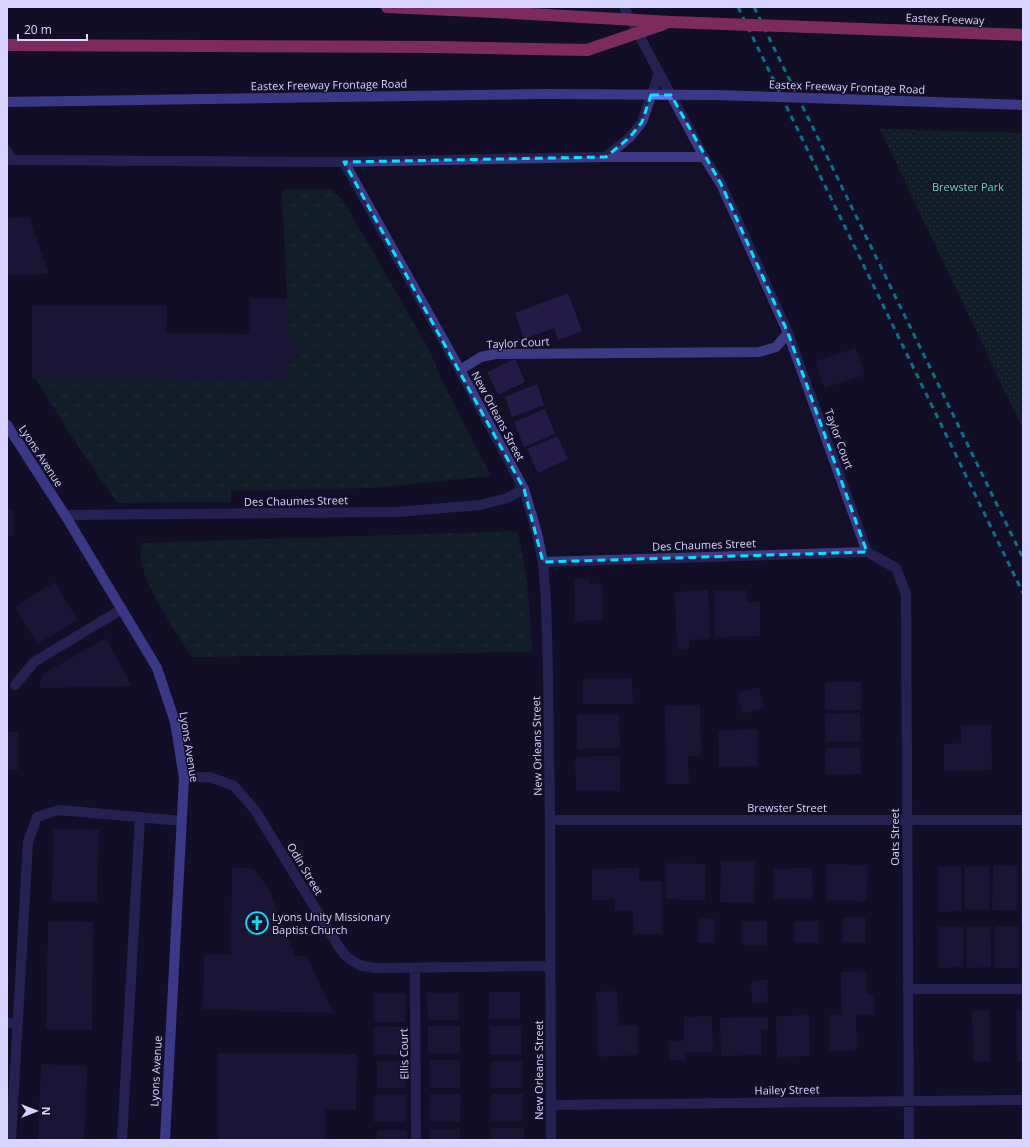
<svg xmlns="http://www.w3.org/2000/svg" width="1030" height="1147" viewBox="0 0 1030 1147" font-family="'Open Sans',sans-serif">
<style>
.grass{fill:url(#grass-tufts)}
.park{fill:url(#park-dots)}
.building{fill:#241b47}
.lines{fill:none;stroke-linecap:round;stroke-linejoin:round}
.lane{stroke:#3d3a85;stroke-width:10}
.street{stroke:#3d3a85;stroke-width:10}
.secondary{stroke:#6f6bff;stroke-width:10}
.highway{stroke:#ff4fa3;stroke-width:12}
.rail{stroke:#00e5ff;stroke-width:3;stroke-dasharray:6 5;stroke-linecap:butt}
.secondary-bridge{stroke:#6f6bff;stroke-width:10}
.highway-bridge{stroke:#ff4fa3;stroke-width:12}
.marked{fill:none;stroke:#00e5ff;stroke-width:3;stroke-dasharray:8 5;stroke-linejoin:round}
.labels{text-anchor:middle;stroke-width:3;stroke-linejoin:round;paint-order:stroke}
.street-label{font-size:11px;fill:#d9d4ff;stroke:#130f26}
.park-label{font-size:11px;fill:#5fe0c0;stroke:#130f26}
.poi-label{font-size:11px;fill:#d9d4ff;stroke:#130f26;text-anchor:start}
</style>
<defs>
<pattern id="grass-tufts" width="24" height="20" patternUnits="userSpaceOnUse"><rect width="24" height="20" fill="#12302f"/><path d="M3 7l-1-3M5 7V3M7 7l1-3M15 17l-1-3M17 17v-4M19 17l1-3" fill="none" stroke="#344d4e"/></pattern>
<pattern id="park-dots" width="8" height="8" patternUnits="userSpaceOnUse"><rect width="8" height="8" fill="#12302f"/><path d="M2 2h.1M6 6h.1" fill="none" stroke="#344d4e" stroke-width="1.8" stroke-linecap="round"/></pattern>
</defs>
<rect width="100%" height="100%" fill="#130f26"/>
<path class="grass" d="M 331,189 L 343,200 L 430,351 L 443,383 L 491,476 L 372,488 L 231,491 L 231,502 L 117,503 L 75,441 L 35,378 L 288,378 L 288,360 L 300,360 L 300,341 L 287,341 L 287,299 L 282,190 Z
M 517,531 C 528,570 530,611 532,652 L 192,657 C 177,633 131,570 142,543 Z"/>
<path class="park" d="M 880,129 L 1023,133 L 1023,429 Z"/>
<path class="building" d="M 29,217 L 49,274 L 7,275 L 7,218 Z
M 568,293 L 582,331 L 558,340 L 554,328 L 524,339 L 515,313 Z
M 250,298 L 287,299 L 287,341 L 300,341 L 300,360 L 288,360 L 288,379 L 32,378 L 32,305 L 167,305 L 166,333 L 250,334 Z
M 856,348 L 865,375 L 824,388 L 816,361 Z
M 515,359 L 525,382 L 498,395 L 487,372 Z
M 537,384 L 544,405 L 512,417 L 505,397 Z
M 545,409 L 555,434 L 524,447 L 514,422 Z
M 557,436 L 568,459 L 538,473 L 527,449 Z
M 7,509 L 13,509 L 13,536 L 7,536 Z
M 574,579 L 589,579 L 589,584 L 602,583 L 603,620 L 575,621 Z
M 55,582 L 77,620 L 37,644 L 15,607 Z
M 708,590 L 710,639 L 689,640 L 689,649 L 677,649 L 675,592 Z
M 746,590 L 747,602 L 760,602 L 760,636 L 715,637 L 714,591 Z
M 106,638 L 132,686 L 39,688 L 43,674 Z
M 632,678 L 633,704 L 583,704 L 583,679 Z
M 825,682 L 861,682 L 861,710 L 825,710 Z
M 759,687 L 764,708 L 742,714 L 737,693 Z
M 700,705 L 701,756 L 688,756 L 689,784 L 667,784 L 665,706 Z
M 860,713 L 861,741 L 826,742 L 825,714 Z
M 619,714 L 620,748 L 577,749 L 577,715 Z
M 991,725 L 992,770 L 944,771 L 944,744 L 961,743 L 961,726 Z
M 757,729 L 758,766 L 719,767 L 718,731 Z
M 7,732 L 18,732 L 18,770 L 7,770 Z
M 860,747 L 861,774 L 826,775 L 825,748 Z
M 620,756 L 620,791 L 576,791 L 575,757 Z
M 53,829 L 99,830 L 97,902 L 52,901 Z
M 721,861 L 755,861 L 754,903 L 720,902 Z
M 666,863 L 706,864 L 705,900 L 666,899 Z
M 827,864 L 868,865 L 867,901 L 827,900 Z
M 993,865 L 1018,866 L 1017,910 L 992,910 Z
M 1021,865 L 1023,865 L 1023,900 L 1022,900 Z
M 961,866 L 962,911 L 939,912 L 938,867 Z
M 232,867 L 254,869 L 270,891 L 295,956 L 307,956 L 333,1013 L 203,1009 L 204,955 L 231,955 Z
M 965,867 L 989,867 L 989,910 L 965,909 Z
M 639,868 L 639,881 L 662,881 L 662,934 L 634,934 L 633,911 L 615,911 L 615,899 L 592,900 L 592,869 Z
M 812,868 L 813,899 L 774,899 L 774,869 Z
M 843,917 L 866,918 L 865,943 L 842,942 Z
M 699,918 L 715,919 L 714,943 L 698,943 Z
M 48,921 L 93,922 L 92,1030 L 46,1029 Z
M 742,921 L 767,921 L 767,945 L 742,945 Z
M 795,921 L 819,921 L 819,943 L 795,943 Z
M 994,926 L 1018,926 L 1018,968 L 995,968 Z
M 939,927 L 963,927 L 963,967 L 939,968 Z
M 966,927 L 990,927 L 991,967 L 967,968 Z
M 866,971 L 867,995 L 874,994 L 874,1015 L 856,1015 L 857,1050 L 829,1051 L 829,1015 L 842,1015 L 841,972 Z
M 767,980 L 768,1002 L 752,1003 L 751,981 Z
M 617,991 L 619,1025 L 637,1025 L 638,1055 L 598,1057 L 596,992 Z
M 489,992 L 520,992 L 520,1019 L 489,1019 Z
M 374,993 L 405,993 L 405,1022 L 374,1022 Z
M 427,993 L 459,993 L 459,1020 L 428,1020 Z
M 1023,1009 L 1023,1061 L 1017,1061 L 1016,1010 Z
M 989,1010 L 990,1061 L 973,1061 L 972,1011 Z
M 809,1015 L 810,1056 L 777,1057 L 776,1016 Z
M 712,1016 L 713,1052 L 685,1053 L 685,1060 L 669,1060 L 668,1041 L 684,1041 L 684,1017 Z
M 768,1017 L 768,1030 L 761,1030 L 761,1055 L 721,1056 L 720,1018 Z
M 428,1026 L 460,1026 L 460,1053 L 428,1053 Z
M 490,1026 L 521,1026 L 521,1055 L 490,1055 Z
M 374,1027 L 405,1027 L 405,1055 L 374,1055 Z
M 218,1053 L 357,1054 L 356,1110 L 325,1109 L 325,1140 L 218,1140 Z
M 430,1060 L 460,1060 L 460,1088 L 430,1088 Z
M 377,1061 L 405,1061 L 405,1088 L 377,1088 Z
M 491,1061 L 522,1061 L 522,1088 L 491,1088 Z
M 41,1064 L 87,1066 L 84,1140 L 38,1140 Z
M 430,1094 L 461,1094 L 460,1122 L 429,1121 Z
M 491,1094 L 523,1094 L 523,1121 L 491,1121 Z
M 374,1095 L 406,1095 L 406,1122 L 374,1122 Z
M 491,1128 L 524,1128 L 524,1140 L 491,1140 Z
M 430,1129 L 460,1129 L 460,1140 L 430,1140 Z
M 377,1130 L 407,1130 L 407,1140 L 377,1140 Z"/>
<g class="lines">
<path class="lane" d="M 15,685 L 34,662 L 122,609
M 908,989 L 1023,989
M 7,1023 L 17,1023
M 11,1140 L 28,842 L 37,817 L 59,810 L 182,821
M 122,1140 L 140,818"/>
<path class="street" d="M 624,7 L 704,157 L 721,184 L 788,333 L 867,552
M 7,151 L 11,160 L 344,162 L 606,157 L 704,157
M 606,157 L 630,137 L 642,122 L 659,73
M 344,162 L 460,370 L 524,489 L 537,533 L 543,562 L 546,601 L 548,673 L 550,820 L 551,1140
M 460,370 L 481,357 L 495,354 L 759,352 L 776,347 L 788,333
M 65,515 L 397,512 L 480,505 L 507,498 L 524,489
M 867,552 L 896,568 L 906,594 L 909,1140
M 543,562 L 867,552
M 184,778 L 210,777 L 234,786 L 255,810 L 339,947 L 344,954 L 351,960 L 362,966 L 375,968 L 550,966
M 550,820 L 1023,820
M 415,968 L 416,1140
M 551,1105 L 1023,1100"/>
<path class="secondary" d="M 7,102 L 545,94
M 7,425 L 65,515 L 157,668 L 175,722 L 184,778 L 165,1140"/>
<path class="highway" d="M 387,7 L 495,12
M 7,45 L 436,47"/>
<path class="rail" d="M 738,7 L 1023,593
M 754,7 L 1023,558"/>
<path class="secondary-bridge" d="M 545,94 L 715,95 L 1023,105"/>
<path class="highway-bridge" d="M 495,12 L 671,22 L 1023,35
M 436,47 L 587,50 L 664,24"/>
</g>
<path d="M0 0H1030V1147H0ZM 651,95 L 671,95 L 721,184 L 788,333 L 867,552 L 543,562 L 524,489 L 344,162 L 606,157 L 630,137 L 642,122 Z" fill="#130f26" fill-opacity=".55" fill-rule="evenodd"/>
<path class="marked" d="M 651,95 L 671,95 L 721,184 L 788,333 L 867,552 L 543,562 L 524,489 L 344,162 L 606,157 L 630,137 L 642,122 Z"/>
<defs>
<g id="church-ring" transform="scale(1.15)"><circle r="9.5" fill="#130f26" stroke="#00e5ff" stroke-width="1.5"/><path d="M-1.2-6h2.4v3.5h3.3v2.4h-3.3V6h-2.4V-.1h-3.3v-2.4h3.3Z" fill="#00e5ff"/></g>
</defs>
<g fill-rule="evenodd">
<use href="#church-ring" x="257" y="923"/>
</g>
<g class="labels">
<g class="street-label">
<text transform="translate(945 19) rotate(2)" y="4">Eastex Freeway</text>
<text transform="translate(329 85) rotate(-1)" y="4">Eastex Freeway Frontage Road</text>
<text transform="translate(847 87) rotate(2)" y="4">Eastex Freeway Frontage Road</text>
<text transform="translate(518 343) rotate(-3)" y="4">Taylor Court</text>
<text transform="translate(498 416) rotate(62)" y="4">New Orleans Street</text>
<text transform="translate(839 439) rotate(70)" y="4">Taylor Court</text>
<text transform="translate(41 456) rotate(57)" y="4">Lyons Avenue</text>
<text transform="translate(296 501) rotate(-1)" y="4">Des Chaumes Street</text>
<text transform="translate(704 545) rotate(-2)" y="4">Des Chaumes Street</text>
<text transform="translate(537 746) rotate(-91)" y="4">New Orleans Street</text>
<text transform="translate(189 747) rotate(81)" y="4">Lyons Avenue</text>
<text x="787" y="812">Brewster Street</text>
<text transform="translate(895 837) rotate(-90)" y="4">Oats Street</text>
<text transform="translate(305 869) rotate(59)" y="4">Odin Street</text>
<text transform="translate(404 1054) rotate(-91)" y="4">Ellis Court</text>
<text transform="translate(539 1070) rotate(-90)" y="4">New Orleans Street</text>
<text transform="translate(156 1071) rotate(-87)" y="4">Lyons Avenue</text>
<text transform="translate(787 1090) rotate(-1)" y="4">Hailey Street</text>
</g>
<g class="park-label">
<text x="968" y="191">Brewster Park</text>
</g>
<g class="poi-label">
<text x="272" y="921">Lyons Unity Missionary<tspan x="272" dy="13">Baptist Church</tspan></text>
</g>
</g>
<rect width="1030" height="1147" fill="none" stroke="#d9d4ff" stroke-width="16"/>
<g transform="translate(36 1111) rotate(90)" stroke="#130f26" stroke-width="3" paint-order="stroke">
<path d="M0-3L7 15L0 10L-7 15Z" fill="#d9d4ff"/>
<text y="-6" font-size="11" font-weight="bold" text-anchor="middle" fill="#d9d4ff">N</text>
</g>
<path d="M18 34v6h69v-6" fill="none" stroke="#d9d4ff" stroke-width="2"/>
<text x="24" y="34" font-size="12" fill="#d9d4ff" stroke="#130f26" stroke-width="3" paint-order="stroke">20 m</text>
</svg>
